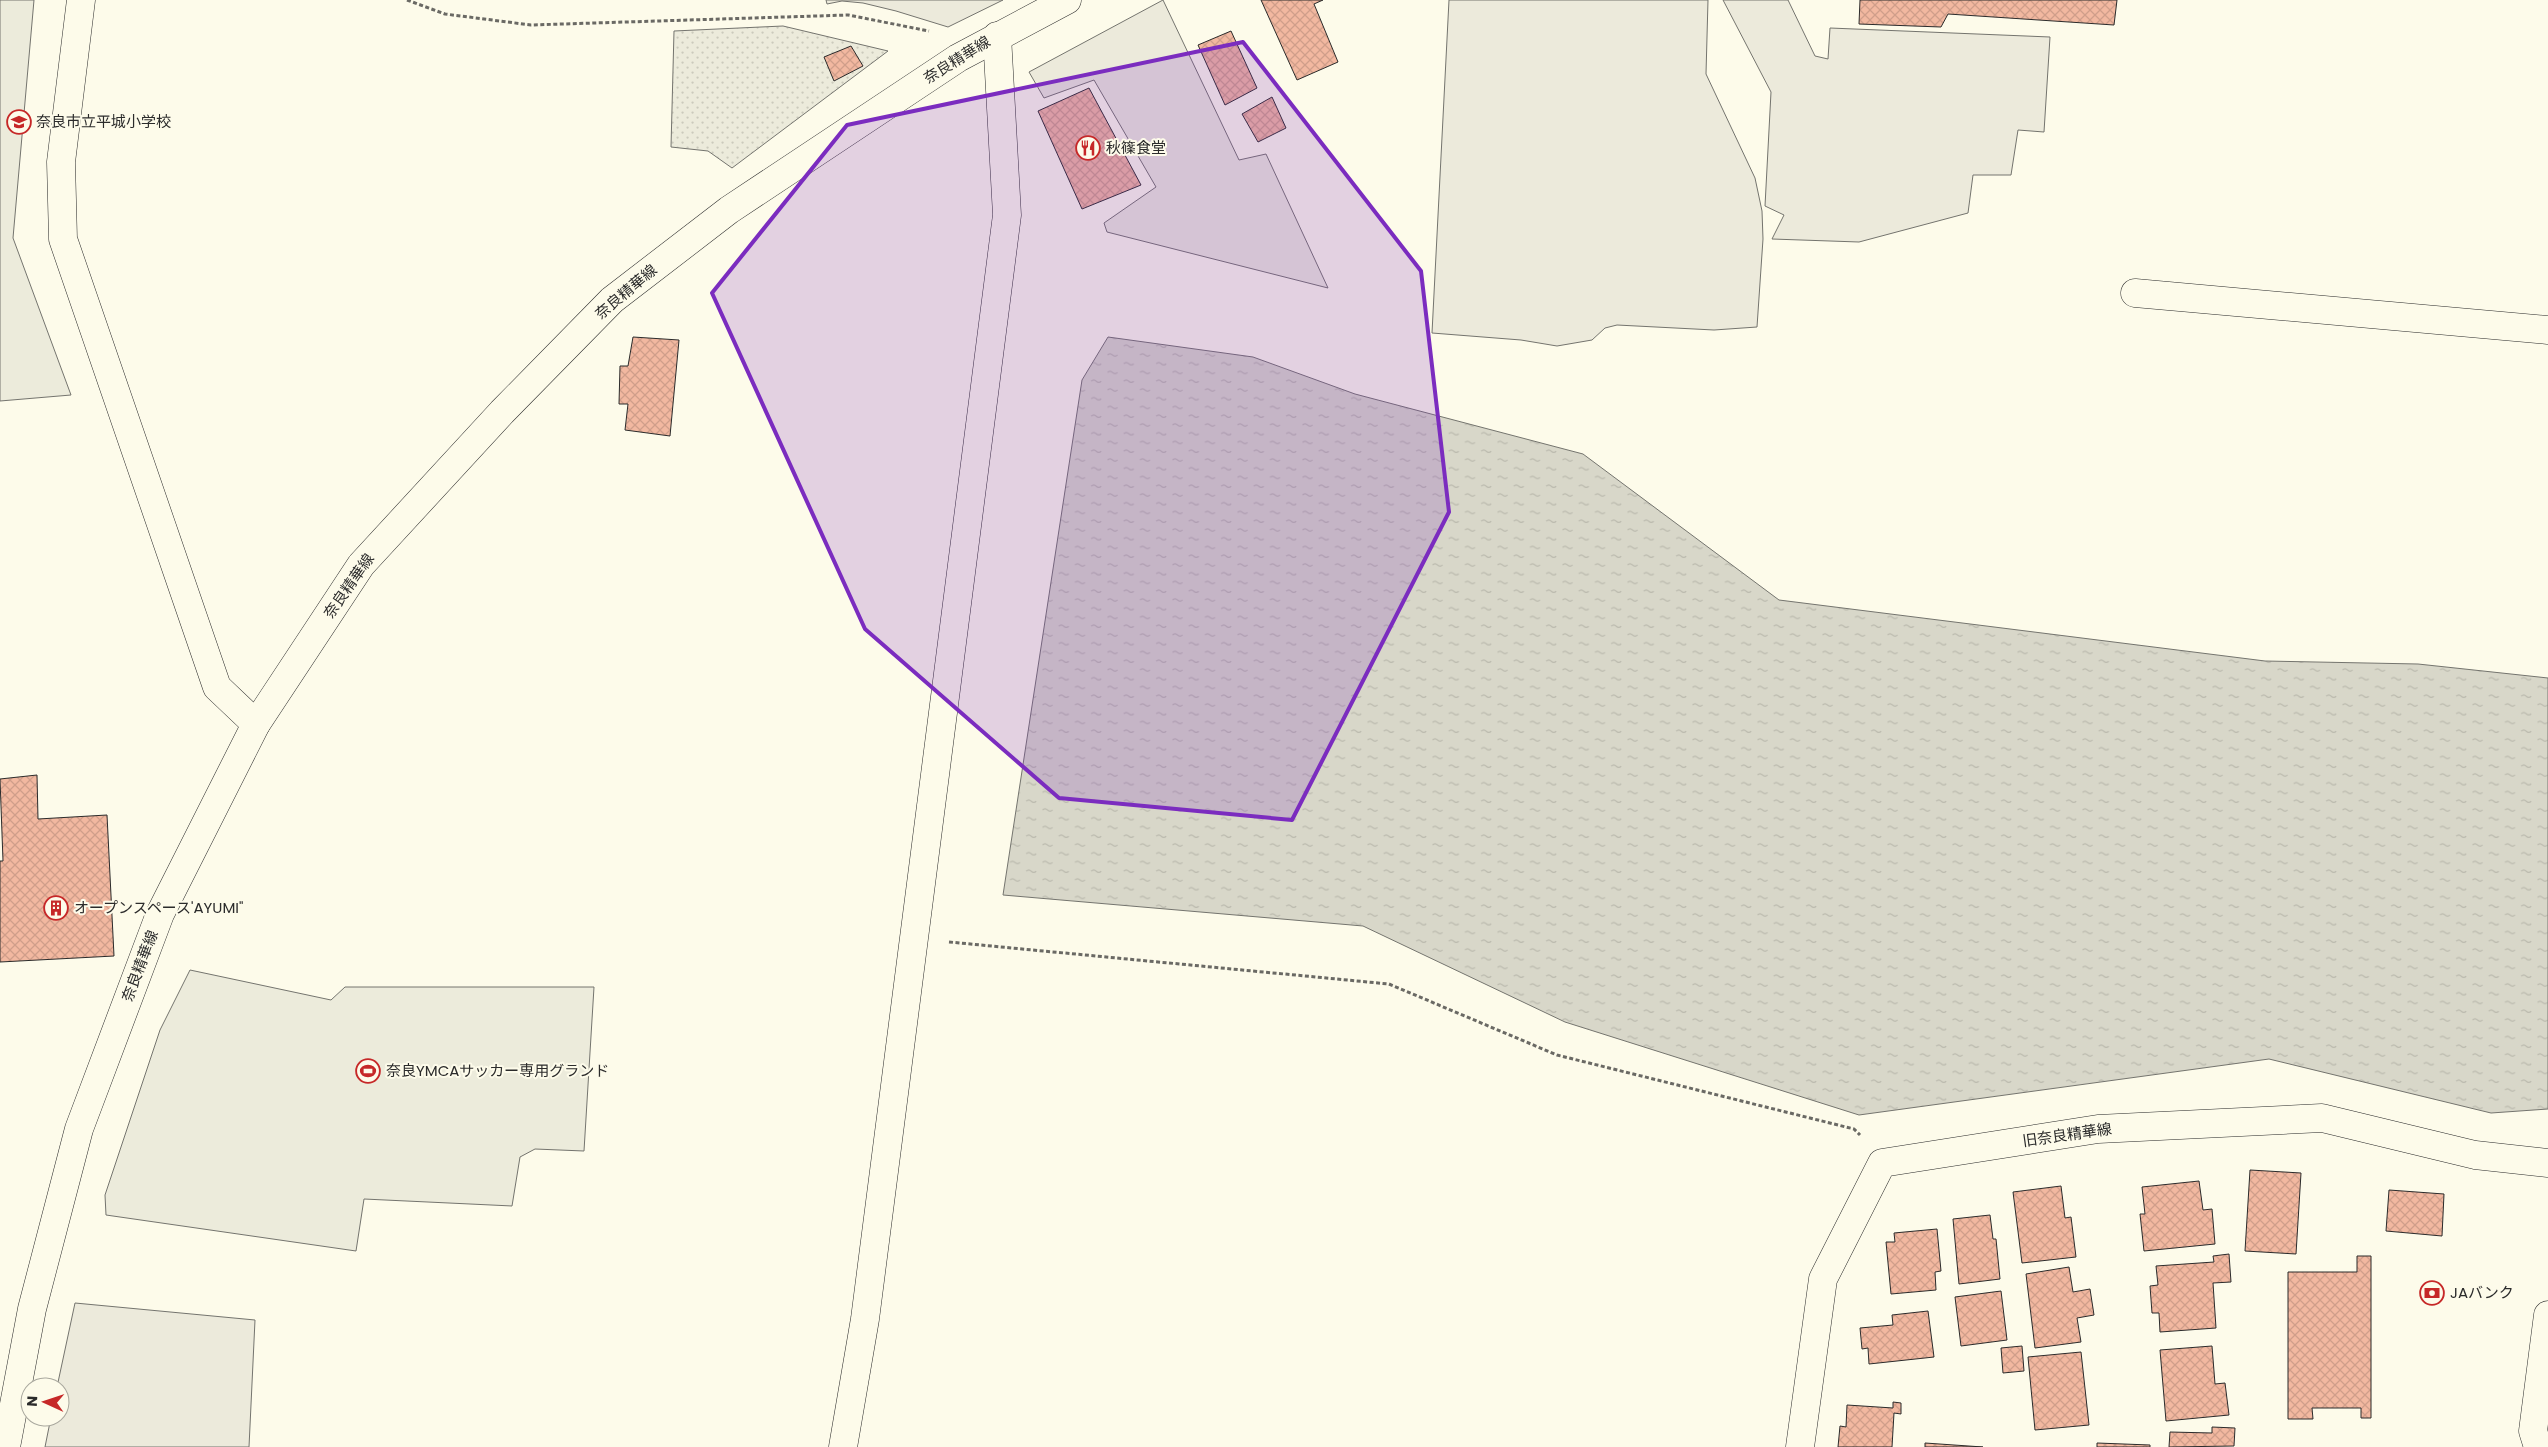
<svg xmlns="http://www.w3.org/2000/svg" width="2548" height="1447" viewBox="0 0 2548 1447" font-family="Poppins,'Noto Sans JP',sans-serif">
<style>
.park{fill:url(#park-dots);stroke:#74746e}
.pitch{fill:#ecebdb;stroke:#74746e}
.parking{fill:#eceadb;stroke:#74746e}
.water{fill:url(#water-ripples);stroke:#74746e}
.building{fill:url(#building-cross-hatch);stroke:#2b2b2b}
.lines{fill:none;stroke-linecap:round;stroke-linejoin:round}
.street-casing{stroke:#2b2b2b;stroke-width:29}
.primary-casing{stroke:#2b2b2b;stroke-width:29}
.path{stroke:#6a6964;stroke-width:3;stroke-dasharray:4 2.5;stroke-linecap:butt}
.street{stroke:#fdfbea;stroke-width:28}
.primary{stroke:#fdfbea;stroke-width:28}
.marked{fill:#7b2cbf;fill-opacity:0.2;stroke:#7b2cbf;stroke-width:4;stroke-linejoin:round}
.labels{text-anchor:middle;stroke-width:4;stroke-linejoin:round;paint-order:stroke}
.street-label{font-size:15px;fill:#2b2b2b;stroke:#fdfbea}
.poi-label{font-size:15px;fill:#2b2b2b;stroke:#fdfbea;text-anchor:start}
</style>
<defs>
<pattern id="park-dots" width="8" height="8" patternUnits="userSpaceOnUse" patternTransform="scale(1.25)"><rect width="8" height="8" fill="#ecebdb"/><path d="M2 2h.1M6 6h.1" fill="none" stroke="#cbcabc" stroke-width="1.8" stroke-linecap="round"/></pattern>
<pattern id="water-ripples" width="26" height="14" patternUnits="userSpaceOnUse" patternTransform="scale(1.25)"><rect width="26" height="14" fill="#d8d7c9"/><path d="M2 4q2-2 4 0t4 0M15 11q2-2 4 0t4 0" fill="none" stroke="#bab9ad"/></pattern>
<pattern id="building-cross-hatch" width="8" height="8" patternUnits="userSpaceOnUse" patternTransform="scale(1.25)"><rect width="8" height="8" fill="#f2b8a0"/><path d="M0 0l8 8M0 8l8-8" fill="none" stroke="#d09e8a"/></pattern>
</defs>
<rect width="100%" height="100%" fill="#fdfbea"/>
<path class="park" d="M 783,26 L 888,51 L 732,168 L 708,151 L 671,147 L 674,31 Z"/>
<path class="pitch" d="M 0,0 L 34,0 L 13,238 L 71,395 L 0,401 Z
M 190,970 L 331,1000 L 345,987 L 594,987 L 584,1151 L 535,1149 L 520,1157 L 512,1206 L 364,1199 L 356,1251 L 106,1215 L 105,1195 L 160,1030 Z"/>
<path class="parking" d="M 826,0 L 1003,0 L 948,27 L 896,11 L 863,3 L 842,1 L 827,4 Z
M 1163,0 L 1239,160 L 1266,154 L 1328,288 L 1107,232 L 1104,223 L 1156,187 L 1094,80 L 1044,98 L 1029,72 Z
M 1449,0 L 1708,0 L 1706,74 L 1755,178 L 1762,211 L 1763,239 L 1757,327 L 1714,330 L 1617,325 L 1605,328 L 1592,340 L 1557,346 L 1521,340 L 1432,333 Z
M 1723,0 L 1788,0 L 1815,56 L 1828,59 L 1830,28 L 2050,37 L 2044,132 L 2018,130 L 2011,175 L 1973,175 L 1968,213 L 1859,242 L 1772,239 L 1784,215 L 1765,206 L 1771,92 Z
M 75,1303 L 255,1320 L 249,1447 L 45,1447 L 51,1417 L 60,1417 L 60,1387 L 57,1387 Z"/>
<path class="water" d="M 1108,337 L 1253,357 L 1355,394 L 1583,454 L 1779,600 L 2265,661 L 2418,664 L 2548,678 L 2548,1109 L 2491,1113 L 2269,1059 L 1859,1115 L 1565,1022 L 1363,926 L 1003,895 L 1082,380 Z"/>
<path class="building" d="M 1261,0 L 1323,0 L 1314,4 L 1338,62 L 1297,80 Z
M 1860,0 L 2117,0 L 2114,25 L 1948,14 L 1941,27 L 1859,24 Z
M 1231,31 L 1257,88 L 1225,105 L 1198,45 Z
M 851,46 L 863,66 L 834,81 L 824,57 Z
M 1089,88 L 1141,185 L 1082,209 L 1038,111 Z
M 1272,97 L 1286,128 L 1258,142 L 1242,114 Z
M 633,337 L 679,340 L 670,436 L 625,430 L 628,404 L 619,404 L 620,366 L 628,366 Z
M 37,775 L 38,819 L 107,815 L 114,956 L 0,962 L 0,861 L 3,861 L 0,779 Z
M 2250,1170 L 2301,1173 L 2296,1254 L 2245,1251 Z
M 2199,1181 L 2203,1210 L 2212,1209 L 2215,1244 L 2144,1251 L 2140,1214 L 2145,1214 L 2142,1187 Z
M 2061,1186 L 2065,1218 L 2071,1217 L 2076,1257 L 2022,1263 L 2013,1192 Z
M 2389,1190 L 2444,1194 L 2442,1236 L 2386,1231 Z
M 1990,1215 L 1993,1239 L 1996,1239 L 2000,1279 L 1959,1284 L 1953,1219 Z
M 1937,1229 L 1941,1271 L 1935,1272 L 1936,1290 L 1891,1294 L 1886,1242 L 1895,1242 L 1894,1233 Z
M 2229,1254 L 2231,1282 L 2213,1283 L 2216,1328 L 2160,1332 L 2159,1313 L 2152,1313 L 2150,1286 L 2158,1285 L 2156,1266 L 2214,1262 L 2213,1256 Z
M 2357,1256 L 2371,1256 L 2371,1418 L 2361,1418 L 2361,1408 L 2312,1408 L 2313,1419 L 2288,1419 L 2288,1272 L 2357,1272 Z
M 2069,1267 L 2073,1292 L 2090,1289 L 2094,1315 L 2077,1318 L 2081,1342 L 2035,1348 L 2026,1274 Z
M 2001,1291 L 2007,1340 L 1961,1346 L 1955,1297 Z
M 1928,1311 L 1934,1357 L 1869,1364 L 1868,1348 L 1862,1349 L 1860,1328 L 1893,1325 L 1892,1315 Z
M 2022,1346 L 2024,1371 L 2003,1373 L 2001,1348 Z
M 2212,1346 L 2215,1384 L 2225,1383 L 2229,1415 L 2166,1421 L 2160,1350 Z
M 2081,1352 L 2089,1425 L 2035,1430 L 2028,1357 Z
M 1893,1402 L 1901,1403 L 1901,1414 L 1894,1413 L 1892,1447 L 1838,1447 L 1840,1426 L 1846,1427 L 1847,1405 L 1893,1408 Z
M 2212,1427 L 2235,1428 L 2234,1446 L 2169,1447 L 2170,1432 L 2212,1433 Z
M 1925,1443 L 1983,1447 L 1925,1447 Z
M 2097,1443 L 2150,1445 L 2150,1447 L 2097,1447 Z"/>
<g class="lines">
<g class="street-casing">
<path id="street" d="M 81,0 L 61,162 L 63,239 L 217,687 L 256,724
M 2135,293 L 2548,330
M 843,1447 L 865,1319 L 1007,215 L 997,36
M 1800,1447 L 1823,1279 L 1882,1163 L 2098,1129 L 2322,1118 L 2475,1155 L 2548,1163
M 2538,1447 L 2533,1431 L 2548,1315"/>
</g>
<g class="primary-casing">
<path id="primary" d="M 6,1447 L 32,1309 L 79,1129 L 160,914 L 256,724 L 361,565 L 502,412 L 612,300 L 729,210 L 958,58 L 1067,0"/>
</g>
<path class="path" d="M 407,0 L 445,14 L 531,25 L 848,15 L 929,31
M 949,942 L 1389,984 L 1557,1055 L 1854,1129 L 1860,1135"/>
<use href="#street" class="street"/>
<use href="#primary" class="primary"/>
</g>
<path class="marked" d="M 1243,42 L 1421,271 L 1449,512 L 1292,820 L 1059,798 L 865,629 L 712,293 L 847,125 Z"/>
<defs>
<g id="school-ring" transform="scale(1.25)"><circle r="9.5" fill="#fdfbea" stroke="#c62828" stroke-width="1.5"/><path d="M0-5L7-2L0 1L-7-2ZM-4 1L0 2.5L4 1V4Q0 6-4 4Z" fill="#c62828"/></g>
<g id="restaurant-ring" transform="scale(1.25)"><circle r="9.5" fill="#fdfbea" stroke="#c62828" stroke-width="1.5"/><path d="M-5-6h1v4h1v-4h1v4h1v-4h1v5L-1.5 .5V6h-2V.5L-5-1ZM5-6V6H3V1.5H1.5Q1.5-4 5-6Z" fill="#c62828"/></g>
<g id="building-ring" transform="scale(1.25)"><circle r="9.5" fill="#fdfbea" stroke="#c62828" stroke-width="1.5"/><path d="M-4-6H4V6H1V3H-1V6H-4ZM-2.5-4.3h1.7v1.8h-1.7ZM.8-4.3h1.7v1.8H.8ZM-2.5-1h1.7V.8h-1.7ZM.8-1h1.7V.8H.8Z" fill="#c62828"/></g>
<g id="stadium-ring" transform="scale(1.25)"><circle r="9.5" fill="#fdfbea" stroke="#c62828" stroke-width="1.5"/><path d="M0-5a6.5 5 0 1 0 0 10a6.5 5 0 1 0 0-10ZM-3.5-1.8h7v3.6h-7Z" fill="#c62828"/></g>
<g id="bank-ring" transform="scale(1.25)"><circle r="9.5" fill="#fdfbea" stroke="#c62828" stroke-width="1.5"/><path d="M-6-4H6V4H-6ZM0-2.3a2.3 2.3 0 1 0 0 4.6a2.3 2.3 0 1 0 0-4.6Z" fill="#c62828"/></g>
</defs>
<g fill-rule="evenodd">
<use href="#school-ring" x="19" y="122"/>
<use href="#restaurant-ring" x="1088" y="148"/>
<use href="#building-ring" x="56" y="908"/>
<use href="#stadium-ring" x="368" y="1071"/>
<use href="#bank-ring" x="2432" y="1293"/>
</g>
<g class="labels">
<g class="street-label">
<text transform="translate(957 60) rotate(-32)" y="5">奈良精華線</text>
<text transform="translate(626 292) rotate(-40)" y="5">奈良精華線</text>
<text transform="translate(349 586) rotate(-55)" y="5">奈良精華線</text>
<text transform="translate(140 966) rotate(-69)" y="5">奈良精華線</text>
<text transform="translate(2067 1135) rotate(-8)" y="5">旧奈良精華線</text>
</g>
<g class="poi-label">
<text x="36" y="127">奈良市立平城小学校</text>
<text x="1106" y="153">秋篠食堂</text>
<text x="74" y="913">オープンスペース'AYUMI"</text>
<text x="386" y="1076">奈良YMCAサッカー専用グランド</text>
<text x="2450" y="1298">JAバンク</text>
</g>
</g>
<g transform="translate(45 1402) rotate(273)"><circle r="24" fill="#fdfbea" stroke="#a9a89e"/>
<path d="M0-4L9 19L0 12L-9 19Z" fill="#c62828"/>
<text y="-8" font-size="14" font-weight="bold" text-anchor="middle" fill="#2b2b2b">N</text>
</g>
</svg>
